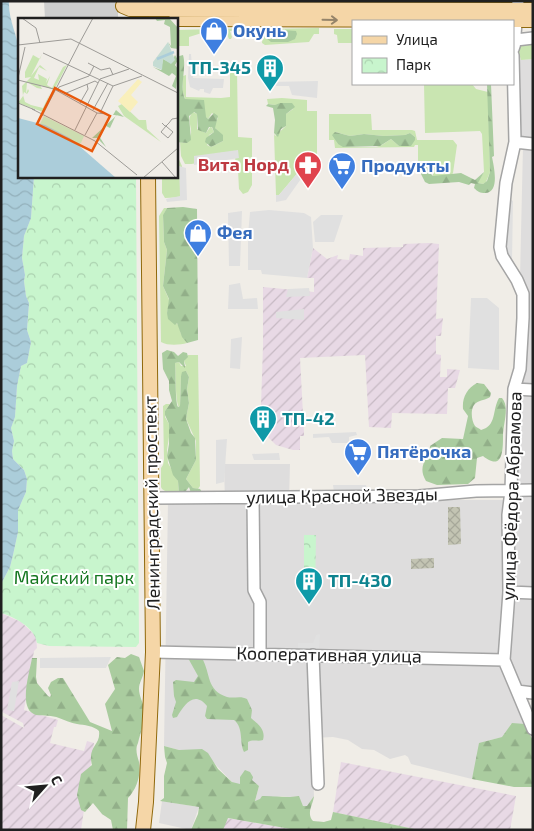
<svg xmlns="http://www.w3.org/2000/svg" width="534" height="831" viewBox="0 0 534 831" font-family="'Exo 2',sans-serif">
<style>
.residential{fill:#dedddd}
.industrial{fill:url(#industrial-furrows)}
.religious{fill:#cecece}
.construction{fill:url(#construction-cross-hatch)}
.grass{fill:#c9e5b1;fill-rule:evenodd}
.forest{fill:url(#forest-firs)}
.park{fill:url(#park-crowns)}
.parking{fill:#e0e0e0}
.water{fill:url(#water-waves)}
.lines{fill:none;stroke-linecap:round;stroke-linejoin:round}
.minor-casing{stroke:#a4a4a4;stroke-width:14}
.major-casing{stroke:#90690c;stroke-width:16}
.minor{stroke:#fff;stroke-width:11}
.major{stroke:#f5d6a7;stroke-width:14}
.oneway{stroke:#95846a}
.labels{text-anchor:middle;stroke-width:4;stroke-linejoin:round;paint-order:stroke}
.shop-label{font-size:18px;font-weight:bold;fill:#366cbe;stroke:#fff;text-anchor:start}
.culture-label{font-size:18px;font-weight:bold;fill:#0d838f;stroke:#fff;text-anchor:start}
.health-label{font-size:18px;font-weight:bold;fill:#be3a42;stroke:#fff;text-anchor:end}
.street-label{font-size:18px;fill:#202020;stroke:#fff}
.park-label{font-size:18px;fill:#157720;stroke:#fff}
.inset-river{fill:none;stroke:#abcdda;stroke-width:2.5}
.inset-road{fill:none;stroke:#9d9b97;stroke-width:1}
.view{fill:#e8590c;fill-opacity:0.15;stroke:#e8590c;stroke-width:2.5}
.inset-edge{fill:none;stroke:#202020;stroke-width:2.5}
</style>
<defs>
<pattern id="industrial-furrows" width="10" height="10" patternUnits="userSpaceOnUse" patternTransform="scale(1.25)"><rect width="10" height="10" fill="#e8d9e5"/><path d="M-1 1l2-2M0 10L10 0M9 11l2-2" fill="none" stroke="#c7bac4"/></pattern>
<pattern id="construction-cross-hatch" width="8" height="8" patternUnits="userSpaceOnUse" patternTransform="scale(1.25)"><rect width="8" height="8" fill="#c3c4b3"/><path d="M0 0l8 8M0 8l8-8" fill="none" stroke="#a7a89a"/></pattern>
<pattern id="forest-firs" width="22" height="20" patternUnits="userSpaceOnUse" patternTransform="scale(1.25)"><rect width="22" height="20" fill="#aacc9f"/><path d="M5 1l3.5 6h-7zM16 11l3.5 6h-7z" fill="#92af89"/></pattern>
<pattern id="park-crowns" width="20" height="18" patternUnits="userSpaceOnUse" patternTransform="scale(1.25)"><rect width="20" height="18" fill="#c8f5cd"/><path d="M2 6a3 3 0 1 1 6 0M12 15a3 3 0 1 1 6 0" fill="none" stroke="#acd2b0"/></pattern>
<pattern id="water-waves" width="16" height="10" patternUnits="userSpaceOnUse" patternTransform="scale(1.25)"><rect width="16" height="10" fill="#abcdda"/><path d="M0 5q4-4 8 0t8 0" fill="none" stroke="#93b0bb"/></pattern>
</defs>
<rect width="100%" height="100%" fill="#f0ede7"/>
<path class="residential" d="M 514,52 L 520,57 L 521,60 L 533,59 L 533,692 L 511,692 L 525,724 L 511,724 L 503,737 L 486,741 L 472,779 L 411,764 L 408,757 L 405,755 L 390,759 L 374,750 L 362,749 L 348,740 L 333,737 L 312,738 L 314,796 L 308,806 L 303,806 L 298,796 L 290,797 L 282,796 L 255,801 L 259,786 L 243,774 L 240,777 L 240,785 L 234,784 L 214,763 L 195,750 L 179,750 L 164,746 L 168,502 L 225,503 L 224,464 L 290,464 L 289,500 L 515,500 L 523,146 L 518,144 Z
M 162,801 L 199,807 L 191,830 L 159,823 Z"/>
<path class="industrial" d="M 429,243 L 439,244 L 436,319 L 443,318 L 441,336 L 436,336 L 436,354 L 441,355 L 440,377 L 447,377 L 447,369 L 460,370 L 455,388 L 448,388 L 447,414 L 392,413 L 391,428 L 369,427 L 365,355 L 300,358 L 304,433 L 304,436 L 300,436 L 300,450 L 293,450 L 276,445 L 268,437 L 260,435 L 263,346 L 263,287 L 314,292 L 314,278 L 307,278 L 313,248 L 327,259 L 338,255 L 337,259 L 349,260 L 350,254 L 363,256 L 363,248 L 403,247 L 403,244 Z
M 1,613 L 21,622 L 36,636 L 37,648 L 34,651 L 24,710 L 58,720 L 56,727 L 54,727 L 50,743 L 84,751 L 87,741 L 94,743 L 81,830 L 1,830 L 1,715 L 24,728 L 23,723 L 2,712 Z
M 341,762 L 516,796 L 510,830 L 419,830 L 333,812 Z
M 227,818 L 296,830 L 223,830 Z"/>
<path class="religious" d="M 44,1 L 118,1 L 118,19 L 45,19 Z"/>
<path class="construction" d="M 448,507 L 460,507 L 461,544 L 448,545 Z
M 434,558 L 434,568 L 411,569 L 411,559 Z"/>
<path class="grass" d="M 257,28 L 257,33 L 254,37 L 251,38 L 248,32 L 230,31 L 232,37 L 231,39 L 229,39 L 226,32 L 210,32 L 211,36 L 209,39 L 205,32 L 189,37 L 189,46 L 176,46 L 176,30 Z
M 319,28 L 319,34 L 314,34 L 309,42 L 265,45 L 262,43 L 263,30 L 267,29 Z
M 334,29 L 353,29 L 353,43 L 338,43 L 337,35 L 334,34 Z
M 533,42 L 533,59 L 521,60 L 520,57 L 516,55 L 516,45 Z
M 230,69 L 237,69 L 238,137 L 252,138 L 252,185 L 248,192 L 243,194 L 239,189 L 238,170 L 236,170 L 235,156 C 216,147 214,159 197,163 C 194,164 189,164 185,164 L 181,156 L 180,142 L 187,143 C 188,140 190,137 191,134 C 192,126 186,119 193,112 L 197,114 L 197,129 L 206,133 L 211,126 L 214,132 L 209,135 L 207,145 L 211,147 L 223,141 L 223,137 L 215,128 L 215,124 L 218,118 L 212,113 L 208,119 L 185,99 L 183,92 L 183,76 L 186,75 L 186,97 L 221,98 L 230,97 Z
M 424,84 L 472,84 L 476,89 L 488,92 L 490,172 L 486,182 L 483,184 L 477,183 L 484,172 L 482,134 L 480,131 L 425,133 Z
M 282,98 L 307,100 L 307,111 L 317,111 L 317,155 L 311,157 L 279,195 L 276,195 L 274,133 L 275,136 L 286,126 L 286,114 L 293,109 L 290,103 L 275,105 L 268,104 L 267,99 Z
M 329,114 L 371,114 L 372,130 L 412,130 L 415,131 L 417,140 L 453,140 L 457,145 L 453,173 L 450,178 L 437,180 L 433,176 L 433,161 L 418,161 L 418,145 L 415,145 L 414,147 L 335,148 L 334,140 L 329,140 ZM 335,132 L 350,136 L 364,134 L 384,136 L 405,135 L 410,133 L 415,137 L 399,146 L 391,139 L 382,145 L 376,147 L 346,147 L 337,143 Z
M 176,150 L 177,155 L 182,166 L 184,197 L 165,198 L 162,193 L 162,176 L 176,176 Z
M 164,208 L 167,208 L 163,216 L 164,242 L 167,250 L 163,286 L 170,302 L 167,313 L 179,326 L 181,334 L 187,343 C 180,345 168,346 161,342 L 159,216 Z
M 188,355 L 198,355 L 200,486 L 198,489 L 193,488 L 186,479 L 196,460 L 196,441 L 186,419 L 189,403 L 187,389 L 189,377 L 186,371 L 181,376 L 180,406 L 179,407 C 175,402 176,372 175,363 L 179,362 L 181,366 L 186,366 L 184,361 Z
M 166,404 L 170,404 L 165,411 L 165,417 L 169,424 L 169,437 L 167,450 L 168,463 L 178,481 L 179,494 L 168,493 L 162,489 L 161,487 L 161,468 L 163,465 L 164,460 L 163,406 Z"/>
<path class="forest" d="M 283,30 L 296,31 L 297,34 L 295,39 L 288,42 L 271,42 L 265,37 L 265,33 L 268,31 Z
M 183,55 C 187,68 179,86 185,99 L 204,100 L 206,117 L 208,119 L 214,113 L 218,116 L 215,128 L 223,135 L 223,141 L 211,147 L 205,142 L 206,138 L 214,132 L 212,127 L 209,127 L 206,133 L 198,130 L 197,114 L 194,112 L 189,116 L 191,140 L 187,143 L 176,142 L 176,57 Z
M 487,84 L 491,84 L 494,156 L 492,157 C 494,167 500,193 485,193 C 480,193 478,192 474,188 L 475,184 L 471,183 L 469,185 L 459,182 L 429,184 L 425,182 L 421,174 L 421,163 L 423,163 L 426,164 L 429,172 L 433,176 L 461,173 L 475,180 L 484,172 L 478,183 L 483,184 L 487,181 L 490,172 Z
M 280,103 L 292,103 L 295,107 L 286,114 L 286,126 L 281,129 L 278,137 L 274,133 L 275,120 L 273,108 L 266,106 L 268,104 L 275,105 Z
M 335,132 L 350,136 L 364,134 L 384,136 L 405,135 L 410,133 L 415,137 L 415,140 L 411,146 L 399,146 L 391,139 L 380,146 L 343,147 L 338,144 L 332,135 Z
M 183,207 L 197,209 L 198,340 L 187,343 L 182,337 L 177,323 L 175,325 L 168,319 L 167,313 L 169,299 L 163,286 L 167,250 L 164,242 L 163,215 L 167,208 Z
M 167,350 L 174,352 L 178,356 L 183,352 L 187,353 L 188,357 L 184,361 L 185,368 L 179,362 L 175,363 C 176,372 175,402 178,407 L 180,406 L 181,376 L 182,372 L 186,371 L 189,377 L 187,389 L 189,403 L 186,419 L 191,433 L 195,438 L 196,460 L 186,479 L 193,488 L 200,489 L 202,492 L 191,493 L 189,487 L 183,495 L 179,494 L 178,481 L 173,475 L 167,456 L 169,444 L 169,424 L 165,415 L 165,411 L 172,401 L 169,390 L 169,381 L 163,369 L 162,353 Z
M 477,383 L 484,384 L 491,393 L 490,397 C 486,400 480,400 476,403 C 470,407 471,420 475,426 C 476,427 480,429 481,430 C 497,426 492,410 499,398 L 502,398 C 510,407 503,424 503,436 C 503,450 503,472 483,456 L 477,458 L 475,478 L 468,484 L 437,485 L 426,481 C 416,464 430,459 430,446 L 442,438 L 463,439 L 468,416 L 463,409 C 462,398 467,388 477,383 Z
M 131,654 L 139,657 L 144,671 C 143,678 139,682 139,689 C 139,696 143,702 144,708 C 145,722 141,731 138,743 C 135,749 137,755 139,762 C 141,776 137,788 128,798 L 127,830 L 113,830 L 111,820 L 102,814 L 93,803 L 85,812 L 81,810 L 77,795 L 81,774 L 92,765 C 87,746 101,746 99,731 C 94,726 84,725 77,724 C 71,723 65,720 59,718 C 52,715 44,716 36,715 C 17,710 30,671 32,658 L 37,658 L 36,677 L 37,683 L 48,696 L 50,697 L 51,695 L 48,688 L 51,682 L 58,678 L 63,678 L 90,722 L 112,731 L 105,704 L 115,689 L 108,665 L 117,657 L 125,658 Z
M 188,658 L 202,658 C 211,674 206,690 227,697 C 234,699 240,695 247,699 L 252,710 L 251,718 C 258,724 266,730 263,740 C 258,742 253,739 248,742 L 248,750 L 244,752 C 239,742 244,728 234,720 L 207,719 L 205,716 L 207,706 C 194,690 184,705 177,717 L 173,718 L 172,715 L 176,702 L 174,696 L 173,682 L 176,680 L 194,682 L 198,676 Z
M 512,723 L 525,724 L 533,741 L 533,787 L 514,787 L 472,779 L 479,743 L 502,737 Z
M 164,746 L 179,750 L 202,749 L 208,753 L 218,769 L 232,782 L 240,784 L 240,777 L 245,770 L 250,772 L 253,777 L 252,780 L 259,786 L 255,801 L 260,799 L 262,796 L 290,797 L 299,796 L 303,806 L 307,806 L 314,796 C 313,805 306,813 313,821 L 324,822 L 331,820 L 333,812 L 419,830 L 296,830 L 228,818 L 223,830 L 191,830 L 198,814 L 199,807 L 160,801 L 164,798 L 164,776 L 167,763 L 165,757 Z"/>
<path class="park" d="M 34,176 L 136,176 L 139,643 L 136,647 L 49,646 L 37,643 C 35,628 15,617 1,613 L 1,584 L 10,567 L 13,555 L 18,532 L 18,510 L 26,492 L 27,479 L 24,470 L 13,459 L 12,451 L 14,441 L 11,428 L 15,417 L 17,386 L 21,366 L 27,363 L 31,342 L 27,330 L 29,303 L 26,296 L 24,281 L 25,275 L 22,258 L 24,236 L 31,218 Z
M 304,535 L 316,535 L 315,594 L 304,594 Z"/>
<path class="parking" d="M 189,54 L 191,54 L 193,78 L 224,79 L 223,88 L 213,88 L 210,94 L 204,92 L 204,89 L 200,89 L 199,91 L 190,87 L 188,78 Z
M 318,81 L 317,98 L 292,95 L 289,86 L 271,86 L 270,82 Z
M 238,150 L 239,158 L 194,165 L 194,156 Z
M 311,157 L 313,162 L 286,200 L 276,202 L 276,195 L 279,195 Z
M 179,166 L 186,168 L 187,200 L 167,202 L 166,199 L 180,196 Z
M 507,197 L 513,201 L 512,262 L 505,254 Z
M 269,210 L 304,213 L 311,217 L 313,248 L 307,278 L 262,274 L 261,270 L 248,270 L 248,235 L 250,212 Z
M 242,211 L 240,266 L 229,266 L 228,213 Z
M 321,215 L 343,215 L 334,242 L 315,242 L 313,222 Z
M 240,283 L 243,299 L 257,298 L 258,309 L 228,309 L 229,285 Z
M 309,288 L 310,296 L 286,297 L 288,289 Z
M 471,298 L 487,298 L 499,308 L 499,370 L 468,368 Z
M 304,309 L 304,320 L 276,318 L 276,312 Z
M 242,337 L 240,369 L 230,368 L 231,339 Z
M 356,432 L 357,435 L 349,437 L 349,443 L 332,443 L 329,437 L 313,438 L 313,434 Z
M 227,439 L 224,482 L 216,484 L 216,440 Z
M 279,453 L 280,460 L 254,460 L 252,454 Z
M 333,485 L 366,485 L 367,490 L 334,492 Z
M 320,634 L 319,649 L 298,649 L 298,643 L 313,643 L 316,635 Z
M 111,657 L 106,668 L 40,668 L 40,658 Z
M 19,681 L 14,711 L 7,710 L 12,682 Z"/>
<path class="water" d="M 1,1 L 9,1 C 8,20 18,35 19,53 C 21,94 19,135 19,176 L 34,176 L 31,218 L 24,236 L 22,258 L 25,275 L 24,281 L 26,296 L 29,303 L 27,330 L 31,342 L 27,363 L 21,366 L 17,386 L 15,417 L 11,428 L 14,441 L 12,451 L 13,459 L 24,470 L 27,479 L 26,492 L 18,510 L 18,532 L 13,555 L 10,567 L 1,584 Z"/>
<g class="lines">
<g class="minor-casing">
<path id="minor" d="M 516,40 L 533,38
M 513,49 L 516,40 L 515,34 L 518,1
M 513,55 L 515,142 L 506,183 L 500,247 L 502,256 L 517,280 L 523,294 L 523,318 L 520,369 L 514,389 L 511,491 L 508,515 L 509,592 L 504,660 L 533,729
M 515,142 L 533,144
M 514,389 L 533,390
M 152,498 L 419,496 L 476,491 L 533,490
M 253,498 L 254,590 L 260,602 L 260,654
M 509,592 L 533,593
M 153,652 L 504,660
M 313,655 L 318,784
M 517,691 L 533,693"/>
</g>
<g class="major-casing">
<path id="major" d="M 123,6 L 130,9 L 137,9 L 533,10
M 176,19 L 533,20
M 143,830 L 146,802 L 153,652 L 148,176"/>
</g>
<use href="#minor" class="minor"/>
<use href="#major" class="major"/>
</g>
<defs><path id="oneway-shaft" d="M-6 0H5M1.5-3L5.5 0L1.5 3" fill="none" stroke-width="1.6" stroke-linecap="round" stroke-linejoin="round" transform="scale(1.25)"/></defs>
<use class="oneway" href="#oneway-shaft" transform="translate(330 20) rotate(1)"/>
<defs>
<g id="shop-pin" transform="scale(1.4375)"><path d="M0 17L-7.5 6A9.5 9.5 0 1 1 7.5 6Z" fill="#3f7fe0" stroke="#fff"/><path d="M-5-2.5h2.3a2.7 3.5 0 0 1 5.4 0H5L5.5 6h-11ZM-1.5-2.5h3a1.5 2.3 0 0 0-3 0Z" fill="#fff"/></g>
<g id="building-pin" transform="scale(1.4375)"><path d="M0 17L-7.5 6A9.5 9.5 0 1 1 7.5 6Z" fill="#0f9aa8" stroke="#fff"/><path d="M-4-6H4V6H1V3H-1V6H-4ZM-2.5-4.3h1.7v1.8h-1.7ZM.8-4.3h1.7v1.8H.8ZM-2.5-1h1.7V.8h-1.7ZM.8-1h1.7V.8H.8Z" fill="#fff"/></g>
<g id="pharmacy-pin" transform="scale(1.4375)"><path d="M0 17L-7.5 6A9.5 9.5 0 1 1 7.5 6Z" fill="#e0444e" stroke="#fff"/><path d="M-2-6h4v4h4v4h-4v4h-4v-4h-4v-4h4Z" fill="#fff"/></g>
<g id="supermarket-pin" transform="scale(1.4375)"><path d="M0 17L-7.5 6A9.5 9.5 0 1 1 7.5 6Z" fill="#3f7fe0" stroke="#fff"/><path d="M-6-5.5h2.5l.6 2H6L4.5 2H-2.5L-4.4-4H-6ZM-1.5 3.2a1.3 1.3 0 1 0 .1 0ZM3 3.2a1.3 1.3 0 1 0 .1 0Z" fill="#fff"/></g>
</defs>
<g fill-rule="evenodd">
<use href="#shop-pin" x="214" y="31"/>
<use href="#building-pin" x="270" y="68"/>
<use href="#pharmacy-pin" x="308" y="165"/>
<use href="#supermarket-pin" x="342" y="166"/>
<use href="#shop-pin" x="198" y="233"/>
<use href="#building-pin" x="263" y="419"/>
<use href="#supermarket-pin" x="358" y="452"/>
<use href="#building-pin" x="309" y="581"/>
</g>
<g class="labels">
<g class="shop-label">
<text x="233" y="37">Окунь</text>
<text x="361" y="172">Продукты</text>
<text x="217" y="239">Фея</text>
<text x="377" y="458">Пятёрочка</text>
</g>
<g class="culture-label">
<text x="251" y="74" text-anchor="end">ТП-345</text>
<text x="282" y="425">ТП-42</text>
<text x="328" y="587">ТП-430</text>
</g>
<g class="health-label">
<text x="289" y="171">Вита Норд</text>
</g>
<g class="street-label">
<text transform="translate(342 496) rotate(-1)" y="6">улица Красной Звезды</text>
<text transform="translate(512 496) rotate(-88)" y="6">улица Фёдора Абрамова</text>
<text transform="translate(152 503) rotate(-91)" y="6">Ленинградский проспект</text>
<text transform="translate(329 655) rotate(1)" y="6">Кооперативная улица</text>
</g>
<g class="park-label">
<text x="74" y="584">Майский парк</text>
</g>
</g>
<g transform="translate(18 18)">
<rect width="160" height="160" fill="#f0ede7"/>
<path d="M 24,36 L 13,58 L 22,47 L 29,53 L 21,49 L 16,60 L 21,62 L 20,56 L 29,61 L 28,65 L 32,58 L 29,67 L 34,70 L 45,49 L 49,47 L 36,72 L 22,67 L 24,71 L 19,70 L 9,64 L 8,76 L 10,71 L 11,73 L 9,76 L 6,74 L 5,77 L 7,84 L 13,87 L 25,90 L 32,75 L 25,94 L 0,85 L 5,78 L 4,68 L 13,59 L 7,60 L 7,54 L 15,37 L 22,41 ZM 104,86 L 121,102 L 128,102 L 129,111 L 143,124 L 106,98 L 100,88 Z" fill="#c9e5b1"/>
<path d="M 137,0 L 151,0 L 160,10 L 160,31 L 153,30 L 150,24 L 153,28 L 152,9 L 146,6 L 147,2 L 139,3 ZM 157,37 L 160,42 L 157,47 L 160,51 L 158,71 L 154,68 L 158,58 L 154,55 L 151,58 L 135,49 L 143,52 L 145,41 L 153,45 ZM 98,92 L 106,99 L 98,97 L 92,110 L 88,108 L 81,118 L 88,129 L 79,120 L 74,120 L 99,97 L 95,97 Z" fill="#aacc9f"/>
<path d="M 150,24 L 157,42 L 153,46 L 145,41 L 144,52 L 135,48 L 135,44 Z" fill="#c5dcd3"/>
<path d="M 120,61 L 124,64 L 113,77 L 120,84 L 112,94 L 100,83 Z" fill="#f9efbb"/>
<path d="M 26,98 L 66,118 L 63,125 L 59,127 L 52,120 L 22,106 Z" fill="#c8f5cd"/>
<path d="M 0,100 L 27,107 L 52,120 L 98,160 L 0,160 Z" fill="#abcdda"/>
<path class="inset-river" d="M 139,41 L 156,34"/>
<path class="inset-road" d="M 4,0 L 18,10 L 22,25M 62,24 L 75,0M 0,27 L 53,21 L 160,75M 25,35 L 95,68M 70,45 L 83,52 L 92,50 L 95,57M 0,60 L 7,29M 0,62 L 36,71 L 79,95 L 89,96M 95,68 L 124,58M 39,73 L 41,69 L 71,58 L 76,48M 46,76 L 77,63 L 80,65M 0,85 L 17,92M 62,85 L 70,71 L 69,66M 14,91 L 77,123 L 119,157M 75,92 L 90,65M 82,95 L 95,68M 24,98 L 62,24M 144,105 L 147,108 L 148,108 L 149,109 L 155,114 L 150,120 L 143,114 L 148,108 L 151,105 L 154,101 L 160,100M 57,112 L 82,61 L 111,51M 67,117 L 79,95M 144,144 L 158,160M 125,160 L 160,130"/>
<path class="view" d="M 37,70 L 92,98 L 74,133 L 19,106 Z"/>
<rect width="160" height="160" class="inset-edge"/>
</g>
<rect width="534" height="831" fill="none" stroke="#202020" stroke-width="5"/>
<rect x="352" y="20" width="162" height="65" fill="#ffffff" stroke="#a6a6a6"/>
<rect x="362" y="36" width="25" height="8" fill="#f5d6a7" stroke="#a6a6a6"/>
<text x="396" y="45" font-size="15" fill="#202020">Улица</text>
<rect x="362" y="58" width="25" height="15" fill="url(#park-crowns)" stroke="#a6a6a6"/>
<text x="396" y="70" font-size="15" fill="#202020">Парк</text>
<g transform="translate(45 786) rotate(63)" stroke="#ffffff" stroke-width="4" paint-order="stroke">
<path d="M0-4L9 19L0 12L-9 19Z" fill="#202020"/>
<text y="-8" font-size="14" font-weight="bold" text-anchor="middle" fill="#202020">С</text>
</g>
</svg>
